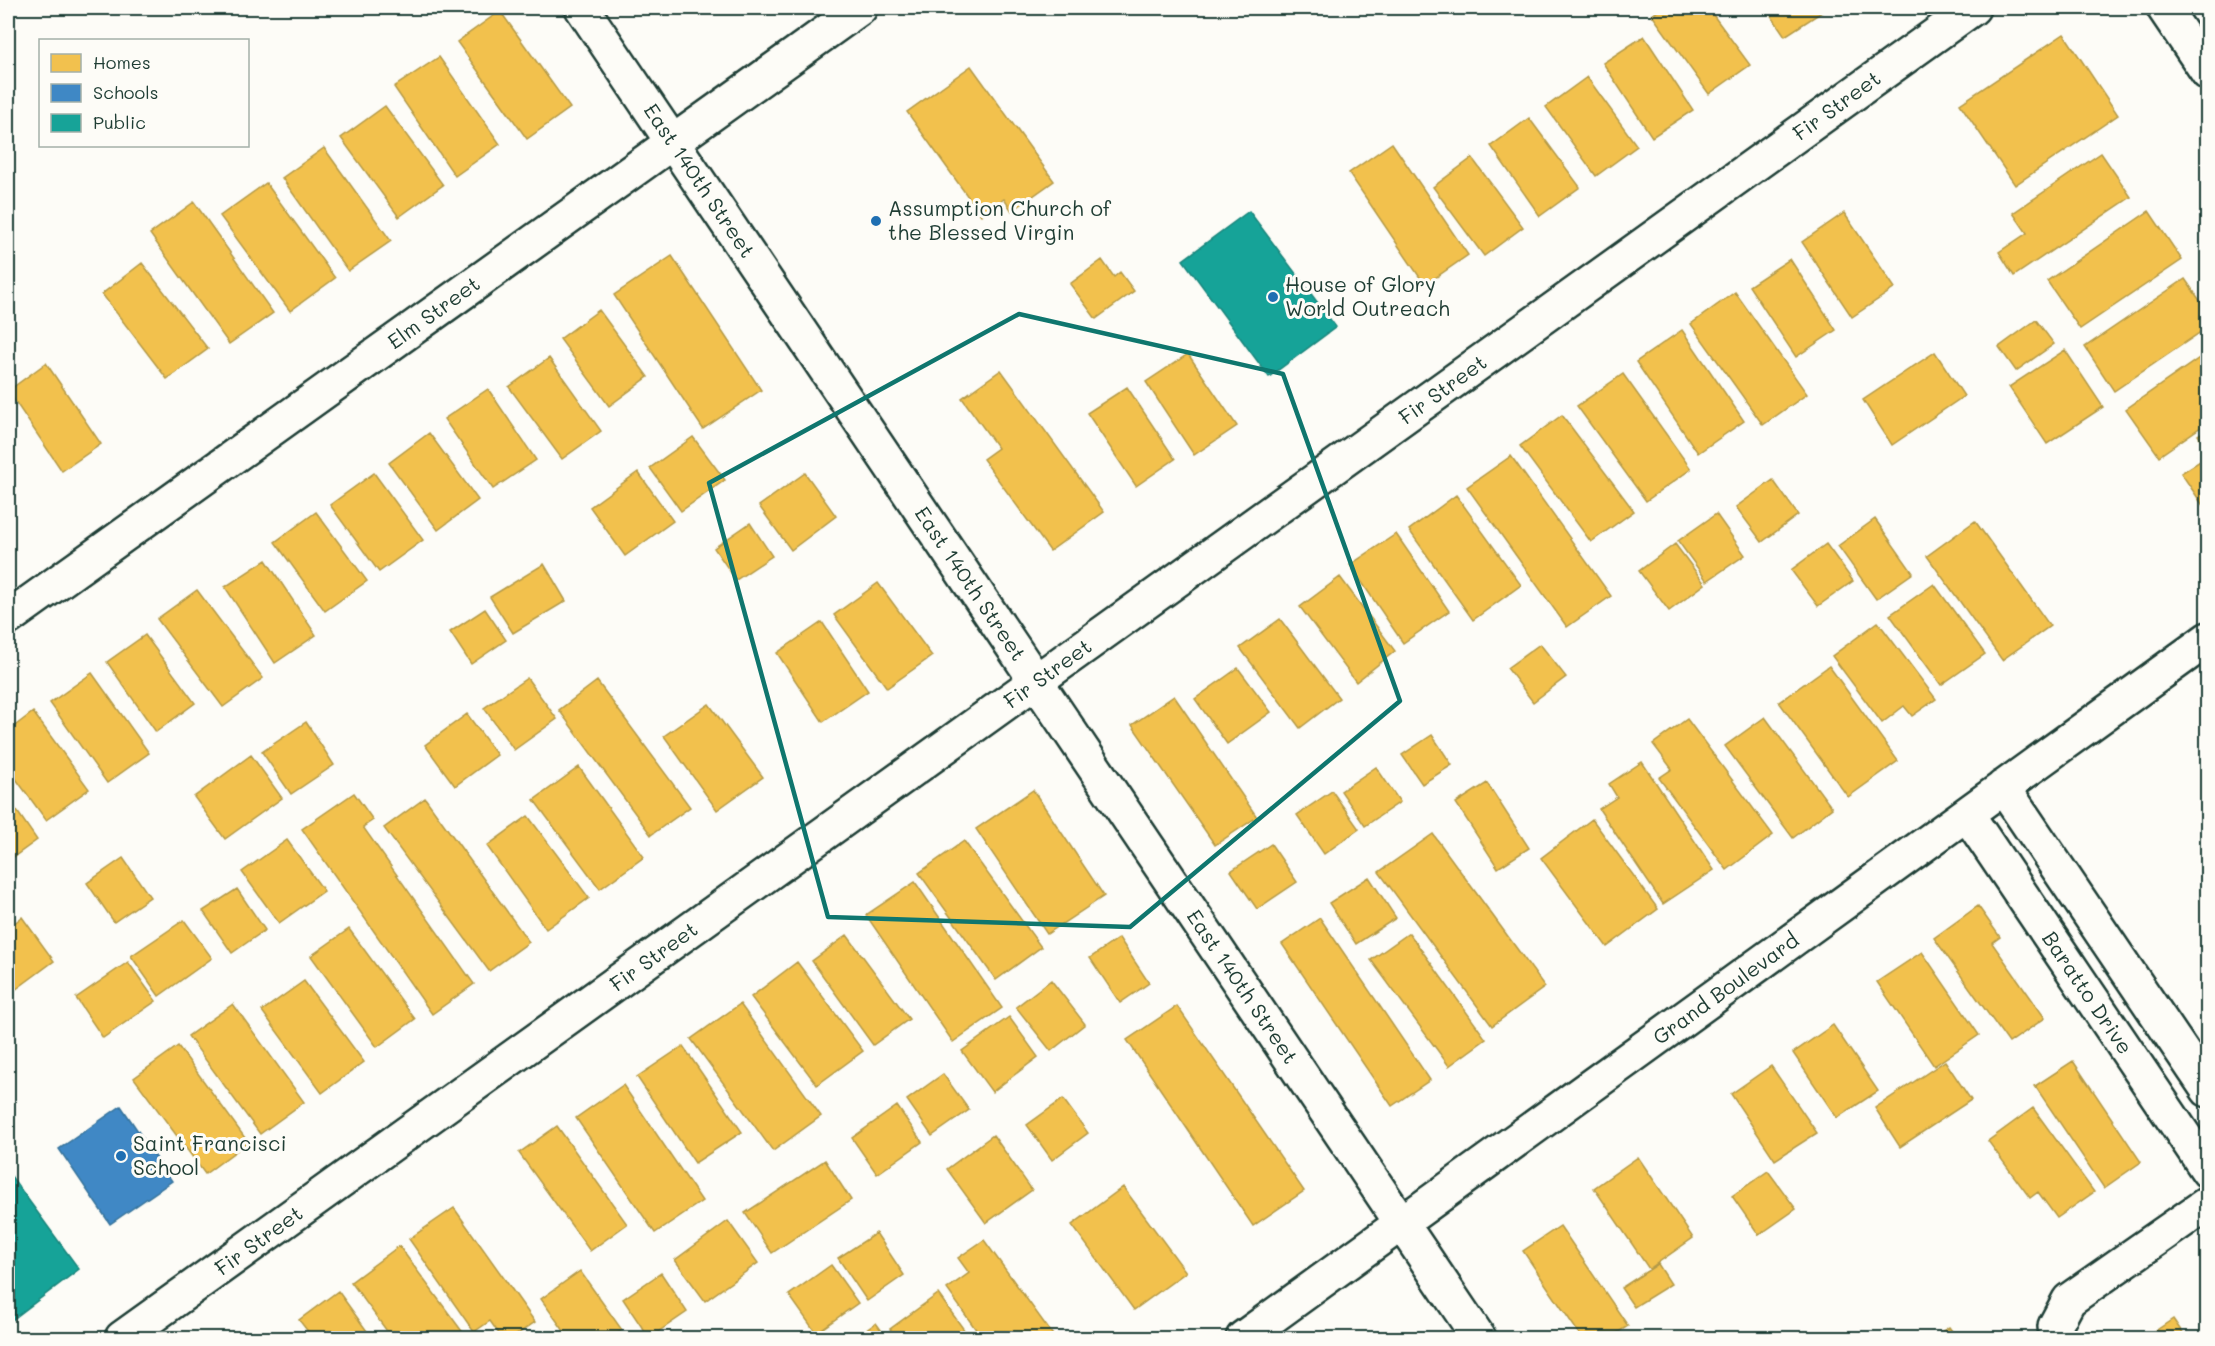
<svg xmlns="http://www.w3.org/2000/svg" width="2215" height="1346" viewBox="0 0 2215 1346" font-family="Mali,sans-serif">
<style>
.homes{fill:#f2c14e;stroke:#b39946;stroke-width:1.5}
.schools{fill:#3f88c5;stroke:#35729a;stroke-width:1.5}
.public{fill:#17a398;stroke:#19847a;stroke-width:1.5}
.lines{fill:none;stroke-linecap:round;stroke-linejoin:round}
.street-casing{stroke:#1f3d34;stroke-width:38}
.primary-casing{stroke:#1f3d34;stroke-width:38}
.street{stroke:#fdfcf7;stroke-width:33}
.primary{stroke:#fdfcf7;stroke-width:33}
.marked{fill:none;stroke:#0f766e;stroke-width:4.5;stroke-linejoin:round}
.poi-dot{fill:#1f6fb2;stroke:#fdfcf7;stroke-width:2}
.labels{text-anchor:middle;stroke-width:6;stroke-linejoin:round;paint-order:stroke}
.street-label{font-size:21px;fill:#1f3d34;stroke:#fdfcf7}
.poi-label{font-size:21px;fill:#1f3d34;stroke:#fdfcf7;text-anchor:start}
</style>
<rect width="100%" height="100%" fill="#fdfcf7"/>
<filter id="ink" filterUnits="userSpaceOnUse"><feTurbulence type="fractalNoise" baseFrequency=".0167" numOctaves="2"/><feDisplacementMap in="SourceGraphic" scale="12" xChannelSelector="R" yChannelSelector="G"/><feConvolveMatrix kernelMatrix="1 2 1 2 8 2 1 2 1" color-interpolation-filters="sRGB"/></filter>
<g filter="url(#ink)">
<path class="homes" d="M 1662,8 L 1708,8 L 1750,65 L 1709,94 L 1652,15 Z
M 1766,8 L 1828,8 L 1785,36 Z
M 500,11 L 570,108 L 527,139 L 457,42 Z
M 2064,34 L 2118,115 L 2015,185 L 1960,104 Z
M 1644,36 L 1693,110 L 1652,137 L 1603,63 Z
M 439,57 L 500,144 L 455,176 L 394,87 Z
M 971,66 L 1054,181 L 1012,211 L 1004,199 L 981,215 L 907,112 Z
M 1587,77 L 1637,146 L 1596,176 L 1546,107 Z
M 385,106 L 443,185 L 399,217 L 341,138 Z
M 1529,118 L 1580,187 L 1540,216 L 1491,146 Z
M 1392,143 L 1468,255 L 1425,285 L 1349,173 Z
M 324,148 L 391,241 L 348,271 L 282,178 Z
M 2101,153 L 2131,197 L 2014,276 L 1999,252 L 2027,233 L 2013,213 Z
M 1472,158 L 1523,227 L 1484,256 L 1433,187 Z
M 266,183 L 335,278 L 290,311 L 220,216 Z
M 194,202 L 273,313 L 229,344 L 150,234 Z
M 2149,211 L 2182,260 L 2080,329 L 2047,281 Z
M 1844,213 L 1895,288 L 1852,317 L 1802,242 Z
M 672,256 L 761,390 L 703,429 L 614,295 Z
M 1790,259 L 1836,330 L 1796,357 L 1749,286 Z
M 1102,260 L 1114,277 L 1120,272 L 1134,291 L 1096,319 L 1070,284 Z
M 142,263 L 208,349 L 167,379 L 102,294 Z
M 2185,279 L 2208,312 L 2208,327 L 2114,391 L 2085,347 Z
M 1735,292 L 1807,394 L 1763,425 L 1691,324 Z
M 599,310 L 648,377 L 609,406 L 560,339 Z
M 2036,320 L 2054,344 L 2016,371 L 1999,347 Z
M 1682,330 L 1744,421 L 1698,453 L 1636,362 Z
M 2065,350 L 2103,407 L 2047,444 L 2009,387 Z
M 1935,352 L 1964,396 L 1892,445 L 1863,400 Z
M 2208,352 L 2208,422 L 2159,456 L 2126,409 Z
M 1188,354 L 1237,426 L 1194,455 L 1146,382 Z
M 549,358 L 601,431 L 562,459 L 509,387 Z
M 46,363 L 101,444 L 62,471 L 8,391 Z
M 1001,370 L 1104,512 L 1050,551 L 983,459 L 998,448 L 962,398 Z
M 1623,374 L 1691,469 L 1646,501 L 1577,406 Z
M 1127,387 L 1175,459 L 1136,486 L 1087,413 Z
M 488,389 L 536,460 L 493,489 L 444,419 Z
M 1562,415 L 1634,511 L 1591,542 L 1520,446 Z
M 2208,429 L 2208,450 L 2198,435 Z
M 429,433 L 478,500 L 438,530 L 389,463 Z
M 693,437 L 725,480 L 681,511 L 650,468 Z
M 1511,456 L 1611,596 L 1567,627 L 1467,487 Z
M 2208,456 L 2208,513 L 2181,473 Z
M 638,472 L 673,521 L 625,556 L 590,507 Z
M 374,473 L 423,540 L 379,572 L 330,505 Z
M 805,473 L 836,516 L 791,550 L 759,506 Z
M 1773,480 L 1798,515 L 1762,542 L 1736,507 Z
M 1456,495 L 1521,585 L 1473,620 L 1409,530 Z
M 316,512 L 367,581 L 325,611 L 275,542 Z
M 1716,514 L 1745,555 L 1707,581 L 1678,541 Z
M 1875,519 L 1913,573 L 1876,599 L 1838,546 Z
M 1975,521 L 2050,626 L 2002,660 L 1927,556 Z
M 750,523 L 772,556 L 736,580 L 714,548 Z
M 1396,534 L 1449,611 L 1403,643 L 1350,565 Z
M 1675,544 L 1705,584 L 1669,611 L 1639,571 Z
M 1826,544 L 1853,581 L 1818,606 L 1791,570 Z
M 266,560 L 316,635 L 275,663 L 225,587 Z
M 544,564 L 566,601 L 513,633 L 490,597 Z
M 1340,577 L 1395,651 L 1356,682 L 1300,607 Z
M 878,583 L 932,656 L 887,688 L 834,615 Z
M 1934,584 L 1985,654 L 1941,685 L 1890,615 Z
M 197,590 L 263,678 L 223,707 L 157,619 Z
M 485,609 L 506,640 L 471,664 L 450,632 Z
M 1280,619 L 1339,698 L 1300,728 L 1240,648 Z
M 822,622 L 868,691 L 823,722 L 777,653 Z
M 1878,622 L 1936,699 L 1912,716 L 1904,706 L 1882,723 L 1832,656 Z
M 145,635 L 195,703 L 156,732 L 107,662 Z
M 1540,644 L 1566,677 L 1533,702 L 1507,668 Z
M 1829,666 L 1898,761 L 1848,797 L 1779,702 Z
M 1238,668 L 1271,712 L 1227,744 L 1195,699 Z
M 92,673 L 149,753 L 107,783 L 50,703 Z
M 527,678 L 557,719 L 514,750 L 484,708 Z
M 597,681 L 690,807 L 651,835 L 559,710 Z
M 1174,696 L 1257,817 L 1215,845 L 1132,725 Z
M 709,704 L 763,777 L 717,810 L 664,736 Z
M 33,712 L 89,789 L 46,820 L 8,768 L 8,731 Z
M 467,714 L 497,755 L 455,786 L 425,745 Z
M 1765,717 L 1832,808 L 1793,838 L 1725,746 Z
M 1687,719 L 1773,835 L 1727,870 L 1659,778 L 1672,769 L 1653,744 Z
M 306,722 L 334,765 L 291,794 L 262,752 Z
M 1432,735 L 1452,765 L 1422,784 L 1402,755 Z
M 251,755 L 282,798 L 225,839 L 194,797 Z
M 1642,762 L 1714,870 L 1663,904 L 1599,809 L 1617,797 L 1609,784 Z
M 579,767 L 644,857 L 600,889 L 534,800 Z
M 1376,767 L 1400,802 L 1365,826 L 1341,791 Z
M 1487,783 L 1529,848 L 1498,868 L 1456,803 Z
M 1033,790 L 1104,896 L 1047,934 L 976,829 Z
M 1332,791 L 1359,829 L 1324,854 L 1297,815 Z
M 354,793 L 373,820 L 363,827 L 474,984 L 432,1014 L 302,829 Z
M 8,798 L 37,840 L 8,861 Z
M 425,798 L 529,942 L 489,971 L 384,828 Z
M 528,816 L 589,898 L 546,929 L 487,846 Z
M 1592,819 L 1658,909 L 1607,947 L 1541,858 Z
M 1433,834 L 1545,987 L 1492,1026 L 1379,872 Z
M 287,840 L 324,891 L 279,923 L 242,872 Z
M 964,841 L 1041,947 L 996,980 L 919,873 Z
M 1271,844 L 1297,882 L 1257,909 L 1231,871 Z
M 123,858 L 150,897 L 114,922 L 87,883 Z
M 1369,877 L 1396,918 L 1356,944 L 1329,903 Z
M 915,882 L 1002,1008 L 953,1042 L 866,915 Z
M 237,889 L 265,930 L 232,953 L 203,911 Z
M 1978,906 L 2000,937 L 1992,943 L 2045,1018 L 2009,1043 L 1934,938 Z
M 22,917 L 54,961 L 11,993 L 8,988 L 8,928 Z
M 1320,918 L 1430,1080 L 1392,1106 L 1282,944 Z
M 184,920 L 212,958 L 159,996 L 131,956 Z
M 349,929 L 415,1019 L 377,1047 L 311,956 Z
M 1409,933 L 1486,1039 L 1449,1066 L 1371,960 Z
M 847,935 L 909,1019 L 873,1045 L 812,961 Z
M 1119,938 L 1149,983 L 1120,1003 L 1090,958 Z
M 1922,952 L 1979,1035 L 1934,1066 L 1877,982 Z
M 128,962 L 156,1001 L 103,1038 L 76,998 Z
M 797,962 L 863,1051 L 817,1085 L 751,997 Z
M 1051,980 L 1085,1024 L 1051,1051 L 1016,1007 Z
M 304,981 L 364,1062 L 322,1093 L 262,1011 Z
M 233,1004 L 304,1102 L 260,1134 L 188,1036 Z
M 740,1004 L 821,1116 L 773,1151 L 691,1039 Z
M 1177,1006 L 1304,1191 L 1253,1226 L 1127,1040 Z
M 1009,1017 L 1038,1057 L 992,1092 L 962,1051 Z
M 1833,1025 L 1878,1091 L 1837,1118 L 1793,1053 Z
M 178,1046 L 248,1142 L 205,1174 L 134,1078 Z
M 683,1046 L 742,1132 L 695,1163 L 637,1077 Z
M 1945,1061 L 1971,1100 L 1900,1147 L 1875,1108 Z
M 2073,1061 L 2141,1162 L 2104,1188 L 2035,1086 Z
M 1771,1066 L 1817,1133 L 1775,1160 L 1731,1094 Z
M 943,1074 L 969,1110 L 932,1136 L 907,1100 Z
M 623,1085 L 702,1201 L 655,1233 L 576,1118 Z
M 1063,1099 L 1088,1133 L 1052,1160 L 1027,1125 Z
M 897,1106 L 922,1142 L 877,1174 L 852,1138 Z
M 2033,1108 L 2094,1192 L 2057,1218 L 2038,1192 L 2030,1198 L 1988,1141 Z
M 557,1126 L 627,1224 L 590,1251 L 519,1153 Z
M 993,1135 L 1032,1190 L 986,1223 L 947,1169 Z
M 1638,1157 L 1693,1238 L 1649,1269 L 1594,1188 Z
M 825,1160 L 851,1200 L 772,1253 L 745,1213 Z
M 1768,1171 L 1796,1209 L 1759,1235 L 1732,1196 Z
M 1123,1187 L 1186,1272 L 1134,1310 L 1072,1225 Z
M 454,1208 L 535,1322 L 512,1338 L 502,1338 L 490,1321 L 474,1332 L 409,1239 Z
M 728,1221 L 758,1263 L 705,1301 L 675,1260 Z
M 1560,1226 L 1628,1326 L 1609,1338 L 1582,1338 L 1523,1251 Z
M 876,1233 L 904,1275 L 867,1301 L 838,1258 Z
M 984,1240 L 1055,1338 L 982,1338 L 947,1289 L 969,1273 L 958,1258 Z
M 399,1246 L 467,1338 L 392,1338 L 351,1282 Z
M 1658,1264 L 1671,1284 L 1634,1307 L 1621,1288 Z
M 831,1265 L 858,1303 L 816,1333 L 789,1295 Z
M 580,1271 L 622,1330 L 610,1338 L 569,1338 L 541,1299 Z
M 661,1273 L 687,1312 L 649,1338 L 623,1299 Z
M 338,1291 L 372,1338 L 313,1338 L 299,1320 Z
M 938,1294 L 970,1338 L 896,1338 L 890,1329 Z
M 2173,1319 L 2186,1338 L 2145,1338 Z
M 876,1323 L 887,1338 L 855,1338 Z
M 1949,1327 L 1957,1338 L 1932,1338 Z"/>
<path class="schools" d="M 121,1106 L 172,1181 L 110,1224 L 59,1149 Z"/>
<path class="public" d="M 1249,211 L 1336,327 L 1269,377 L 1183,260 Z
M 8,1172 L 79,1269 L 8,1323 Z"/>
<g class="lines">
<g class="street-casing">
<path id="street" d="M 582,8 L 1479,1338
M 8,618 L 860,8
M 2003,787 L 2208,1090
M 1967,814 L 2208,1171
M 122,1338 L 1973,8
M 1243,1338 L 2208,639
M 2056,1338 L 2055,1326 L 2069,1300 L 2208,1203"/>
</g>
<g class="primary-casing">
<path id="primary" d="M 2164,8 L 2208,73"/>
</g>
<use href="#street" class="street"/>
<use href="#primary" class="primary"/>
</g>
</g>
<path class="marked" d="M 1019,314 L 1283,374 L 1400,701 L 1130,927 L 828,917 L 709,483 Z"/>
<g class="poi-dot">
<circle cx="876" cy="221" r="6"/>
<circle cx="1273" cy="297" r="6"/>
<circle cx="121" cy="1156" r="6"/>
</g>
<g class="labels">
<g class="street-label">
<text transform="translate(1837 106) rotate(-36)" y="7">Fir Street</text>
<text transform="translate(699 181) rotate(56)" y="7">East 140th Street</text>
<text transform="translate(434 313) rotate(-36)" y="7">Elm Street</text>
<text transform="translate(1443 390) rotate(-36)" y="7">Fir Street</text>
<text transform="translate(970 584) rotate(56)" y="7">East 140th Street</text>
<text transform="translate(1048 674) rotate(-36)" y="7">Fir Street</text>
<text transform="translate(654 957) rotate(-36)" y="7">Fir Street</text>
<text transform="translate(1242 987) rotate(56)" y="7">East 140th Street</text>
<text transform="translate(1726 989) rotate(-36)" y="7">Grand Boulevard</text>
<text transform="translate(2087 993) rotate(56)" y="7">Baratto Drive</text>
<text transform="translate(259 1241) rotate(-36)" y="7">Fir Street</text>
</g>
<g class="poi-label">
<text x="888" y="216">Assumption Church of<tspan x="888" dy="24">the Blessed Virgin</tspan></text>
<text x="1285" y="292">House of Glory<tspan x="1285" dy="24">World Outreach</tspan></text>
<text x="133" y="1151">Saint Francisci<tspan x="133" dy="24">School</tspan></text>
</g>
</g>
<rect width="2215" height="1346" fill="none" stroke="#fdfcf7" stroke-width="30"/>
<rect x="15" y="15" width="2185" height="1316" fill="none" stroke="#1f3d34" stroke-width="2" filter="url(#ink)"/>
<rect x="39" y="39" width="210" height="108" fill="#fdfcf7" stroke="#a4b0a9" stroke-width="1.5"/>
<rect x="51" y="54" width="30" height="18" fill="#f2c14e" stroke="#a4b0a9" stroke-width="1.5"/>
<text x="93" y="69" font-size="18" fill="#1f3d34">Homes</text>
<rect x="51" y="84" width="30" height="18" fill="#3f88c5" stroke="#a4b0a9" stroke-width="1.5"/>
<text x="93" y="99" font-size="18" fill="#1f3d34">Schools</text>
<rect x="51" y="114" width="30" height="18" fill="#17a398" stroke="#a4b0a9" stroke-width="1.5"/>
<text x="93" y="129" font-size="18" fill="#1f3d34">Public</text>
</svg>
